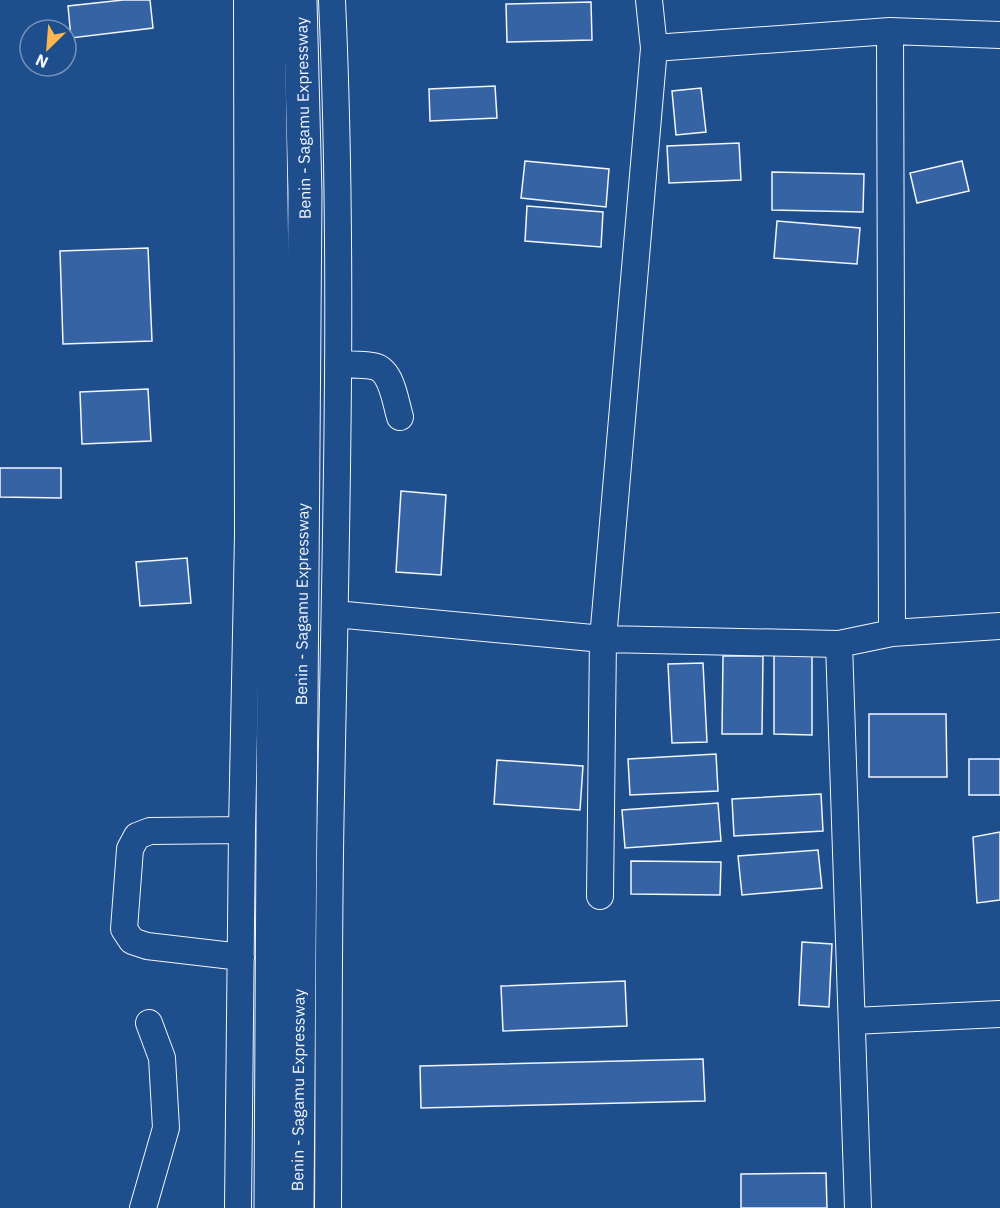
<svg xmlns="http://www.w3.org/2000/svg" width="1000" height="1208" viewBox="0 0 1000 1208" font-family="'IBM Plex Sans',sans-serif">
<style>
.building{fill:#3563a3;stroke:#f2f6ff;stroke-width:1.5}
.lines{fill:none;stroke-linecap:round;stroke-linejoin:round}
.minor-casing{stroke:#f2f6ff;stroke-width:28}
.highway-casing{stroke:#f2f6ff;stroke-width:35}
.minor{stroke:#1f4e8c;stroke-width:26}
.highway{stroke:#1f4e8c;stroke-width:33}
.labels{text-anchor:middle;stroke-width:4.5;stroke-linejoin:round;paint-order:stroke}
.street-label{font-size:16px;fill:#f2f6ff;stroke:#1f4e8c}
</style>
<rect width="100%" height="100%" fill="#1f4e8c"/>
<path class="building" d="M 123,0 L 150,0 L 153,28 L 71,38 L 68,6 Z
M 591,2 L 592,40 L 507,42 L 506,4 Z
M 495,86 L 497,118 L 430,121 L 429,89 Z
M 701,88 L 706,132 L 676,135 L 672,91 Z
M 739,143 L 741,180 L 669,183 L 667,146 Z
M 525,161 L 609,169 L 606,207 L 521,198 Z
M 962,161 L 969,191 L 917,203 L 910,173 Z
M 772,172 L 864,174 L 863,212 L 772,210 Z
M 527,206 L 603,212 L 601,247 L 525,241 Z
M 777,221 L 860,228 L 857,264 L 774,258 Z
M 148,248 L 152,341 L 63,344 L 60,251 Z
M 148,389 L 151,441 L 82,444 L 80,392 Z
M 0,468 L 61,468 L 61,498 L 0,497 Z
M 401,491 L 446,495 L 441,575 L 396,572 Z
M 187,558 L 191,603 L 140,606 L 136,562 Z
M 774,653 L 812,653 L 812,735 L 774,734 Z
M 723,656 L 763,656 L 762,734 L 722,734 Z
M 703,663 L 707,742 L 672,743 L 668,664 Z
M 869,714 L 946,714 L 947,777 L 869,777 Z
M 716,754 L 718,791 L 630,795 L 628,759 Z
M 969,759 L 1000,759 L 1000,795 L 969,795 Z
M 497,760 L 583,766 L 580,810 L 494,804 Z
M 821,794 L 823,831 L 734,836 L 732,799 Z
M 718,803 L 721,841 L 625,848 L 622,810 Z
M 1000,832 L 1000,900 L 977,903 L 973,837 Z
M 818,850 L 822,888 L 742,895 L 738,856 Z
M 631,861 L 721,862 L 720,895 L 631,894 Z
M 802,942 L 832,944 L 829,1007 L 799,1005 Z
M 625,981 L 627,1026 L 503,1031 L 501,986 Z
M 703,1059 L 705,1101 L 421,1108 L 420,1066 Z
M 826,1173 L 827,1208 L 741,1208 L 741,1174 Z"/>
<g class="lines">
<g class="minor-casing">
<path id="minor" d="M 890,31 L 892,633
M 654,48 L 890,31 L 1000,35
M 338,364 C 349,365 361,364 372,366 C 392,368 395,401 400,417
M 335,614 L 603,639 L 839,644 L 892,633 L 1000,626
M 839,644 L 858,1208
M 600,896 L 603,639 L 654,48 L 649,0
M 241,957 L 147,946 L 132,941 L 124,929 L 130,849 L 137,836 L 150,831 L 242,830
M 853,1021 L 1000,1014
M 143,1208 L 166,1128 L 162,1058 L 149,1023
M 238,1208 L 242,830 L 248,535 L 247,0
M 328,1208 C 329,1070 328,933 331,795 C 336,530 344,265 332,0"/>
</g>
<g class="highway-casing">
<g id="highway">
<path d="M 268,0 L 275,469 L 271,1208"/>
<path id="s1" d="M 297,1208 L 305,193 L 300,0"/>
</g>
</g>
<use href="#minor" class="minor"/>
<use href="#highway" class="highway"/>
</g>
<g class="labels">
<g class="street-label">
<text transform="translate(303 118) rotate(-91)" y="6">Benin - Sagamu Expressway</text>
<text dy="6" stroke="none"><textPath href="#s1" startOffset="604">Benin - Sagamu Expressway</textPath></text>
<text dy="6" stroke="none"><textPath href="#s1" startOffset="118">Benin - Sagamu Expressway</textPath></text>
</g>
</g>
<g transform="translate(48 48) rotate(205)"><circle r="28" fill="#1f4e8c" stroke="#7391ba" stroke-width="1.5"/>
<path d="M0-4.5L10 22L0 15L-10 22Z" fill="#ffb74d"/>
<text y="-9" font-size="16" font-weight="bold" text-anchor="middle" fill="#f2f6ff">N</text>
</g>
</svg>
